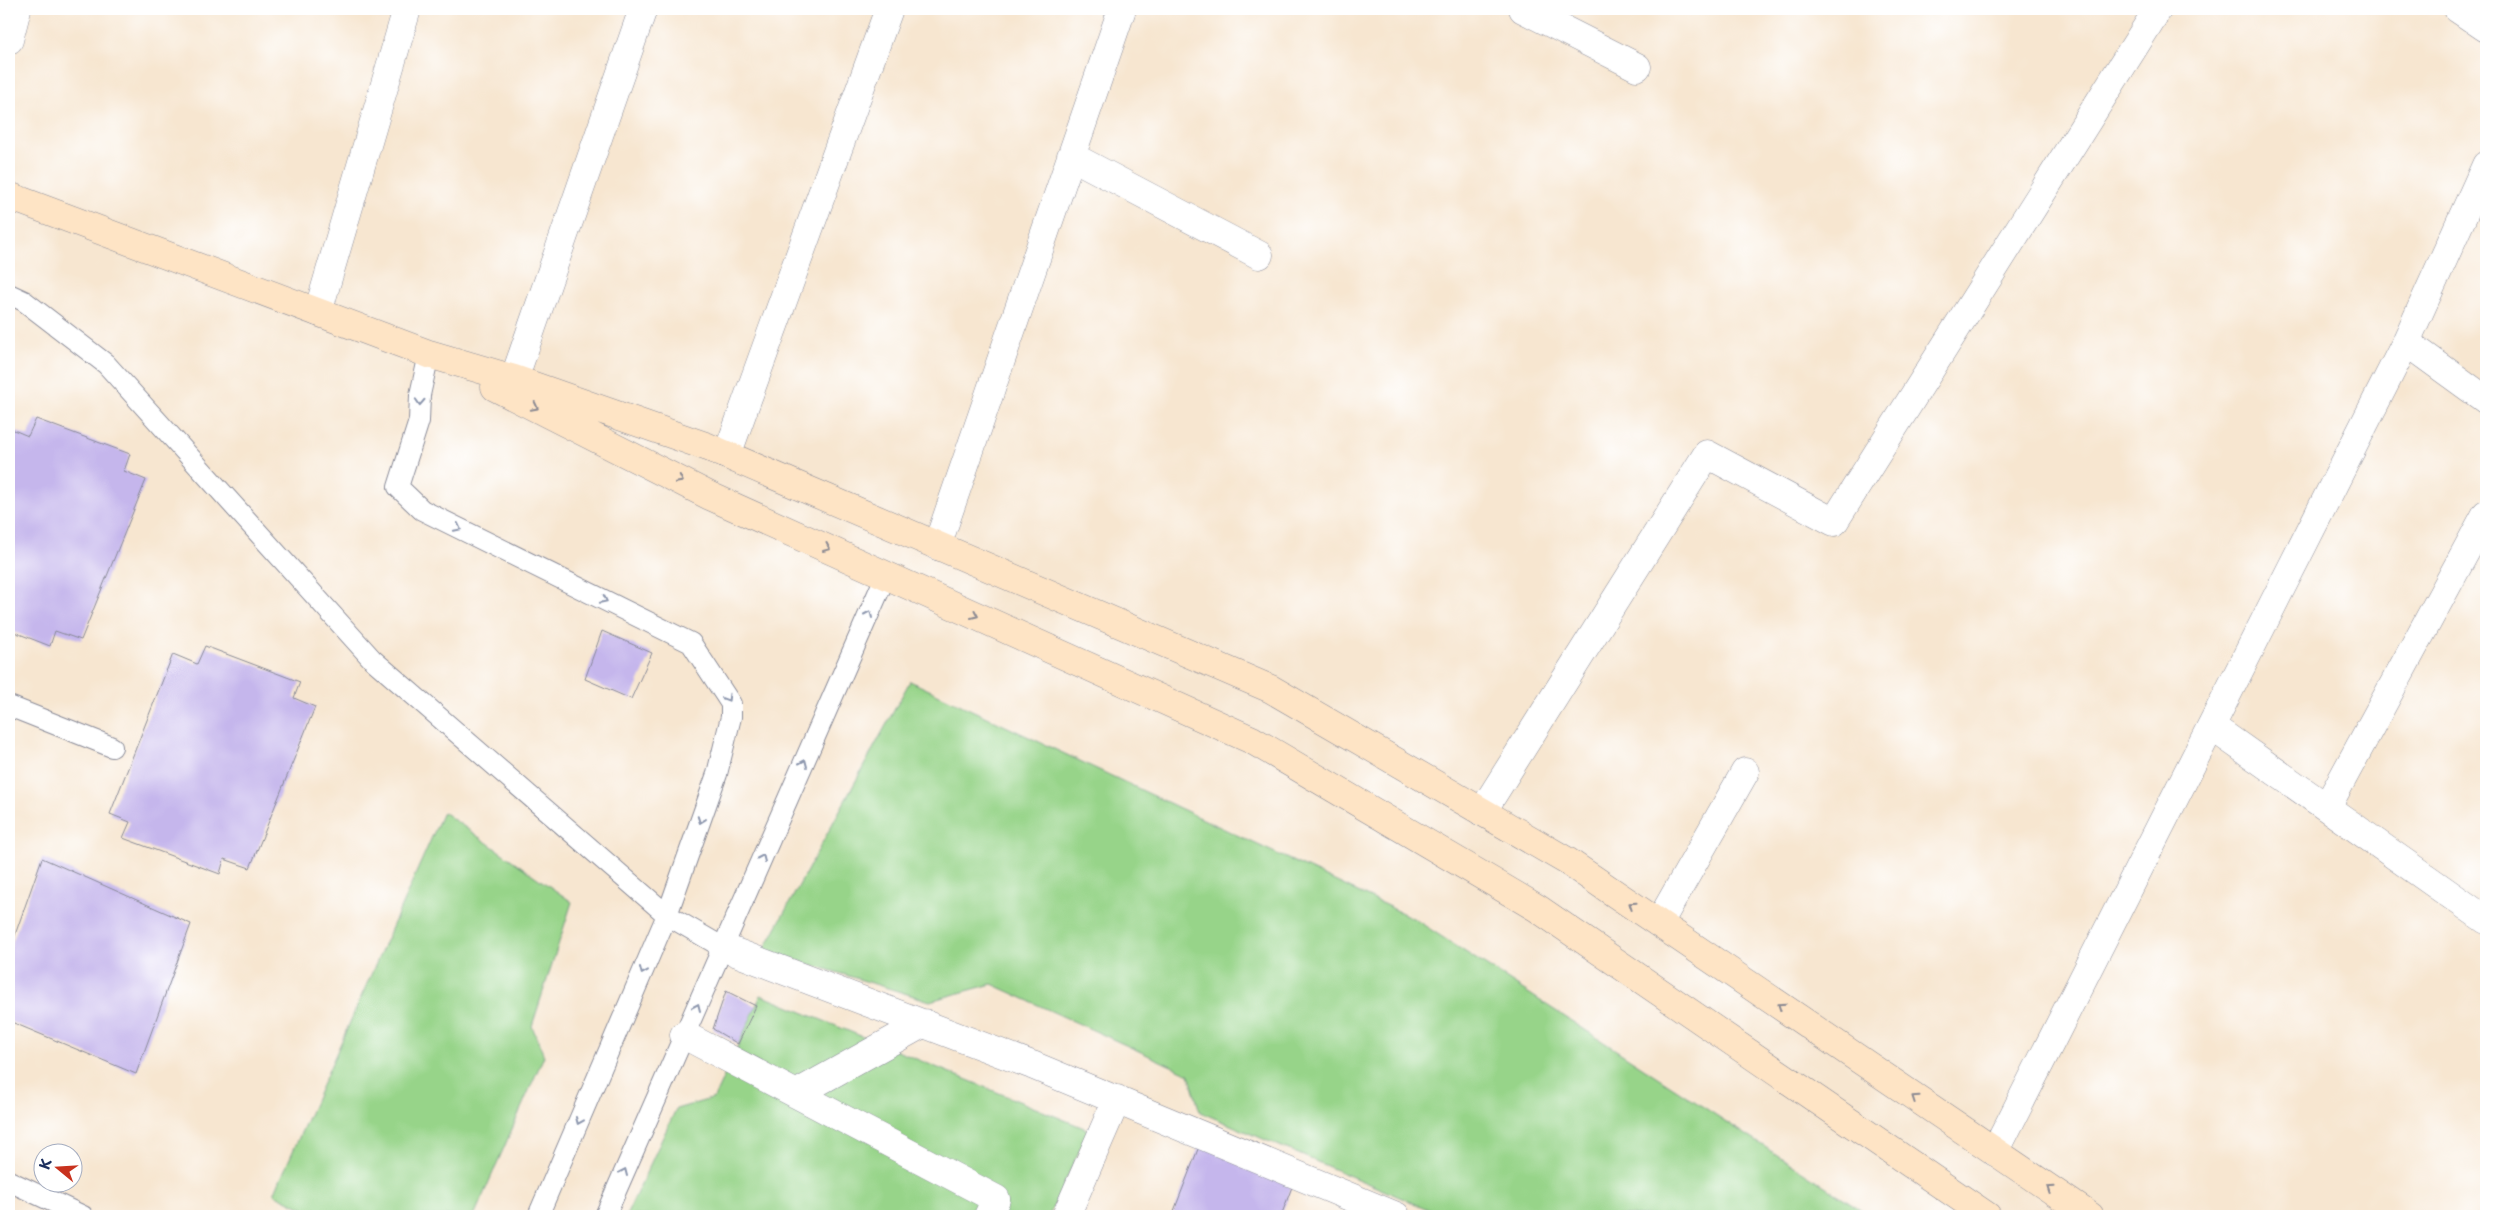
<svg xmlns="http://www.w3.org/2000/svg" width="2495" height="1225" viewBox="0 0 2495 1225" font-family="'Playpen Sans',sans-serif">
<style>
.green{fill:#97d489;stroke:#598274}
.building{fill:#c5b6ec}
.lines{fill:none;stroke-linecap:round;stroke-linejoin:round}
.lane-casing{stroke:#898a97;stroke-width:22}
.street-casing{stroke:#898a97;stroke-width:29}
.secondary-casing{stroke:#898a97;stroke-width:29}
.lane{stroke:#fff;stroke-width:20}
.street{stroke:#fff;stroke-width:28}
.secondary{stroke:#fee4c5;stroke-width:28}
.oneway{stroke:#8d97ae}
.oneway2{stroke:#8c8a92}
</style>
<rect width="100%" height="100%" fill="#fff"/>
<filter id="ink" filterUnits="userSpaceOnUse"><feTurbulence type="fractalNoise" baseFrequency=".02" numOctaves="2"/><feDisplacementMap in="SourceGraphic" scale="10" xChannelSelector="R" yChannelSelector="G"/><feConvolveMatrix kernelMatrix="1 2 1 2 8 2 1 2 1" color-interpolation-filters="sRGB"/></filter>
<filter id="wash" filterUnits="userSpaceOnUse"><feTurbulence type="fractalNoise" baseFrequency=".0096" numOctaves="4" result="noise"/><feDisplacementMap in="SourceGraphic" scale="20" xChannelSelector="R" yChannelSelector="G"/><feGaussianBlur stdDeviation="1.12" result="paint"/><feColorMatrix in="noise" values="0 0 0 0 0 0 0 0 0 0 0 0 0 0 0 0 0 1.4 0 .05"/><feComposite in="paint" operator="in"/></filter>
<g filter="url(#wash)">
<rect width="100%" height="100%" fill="#f7e6d0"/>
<path class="green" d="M 910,681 L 1413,918 L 1871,1216 L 1444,1216 L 1200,1112 L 1189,1074 L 992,984 L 930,1001 L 764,950 Z
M 443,812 L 572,902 L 532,1026 L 544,1056 L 474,1216 L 318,1216 L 274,1194 Z
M 761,995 L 1089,1130 L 1049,1216 L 626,1216 L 676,1109 L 714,1098 Z"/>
<g id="blocks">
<path class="building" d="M 36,419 L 130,454 L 124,471 L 146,480 L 81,640 L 55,631 L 50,646 L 9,630 L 9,428 L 28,436 Z
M 602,631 L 652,653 L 631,699 L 585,679 Z
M 205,646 L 300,682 L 294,698 L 315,707 L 250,868 L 224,859 L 220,874 L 123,838 L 130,822 L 110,814 L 173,654 L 197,664 Z
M 42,858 L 191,924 L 136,1074 L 9,1021 L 9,952 Z
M 726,991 L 756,1006 L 738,1044 L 713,1029 Z
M 1200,1144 L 1295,1179 L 1281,1216 L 1172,1216 Z"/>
</g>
</g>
<g filter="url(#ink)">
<use href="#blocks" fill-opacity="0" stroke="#898a97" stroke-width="1"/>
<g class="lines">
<g class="lane-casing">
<path id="lane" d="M 9,294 L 24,301 L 106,364 L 372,659 L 667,915 L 722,947
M 429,354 L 420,395 L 419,421 L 398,487 L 422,510 L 691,643 L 731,704 L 731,717 L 717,774 L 667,915 L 538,1216
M 9,706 L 112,747
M 9,1181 L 83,1216
M 605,1216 L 886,575"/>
</g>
<g class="street-casing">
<path id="street" d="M 1523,9 L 1637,67
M 2458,9 L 2486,28
M 9,40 L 17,9
M 1071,156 L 1259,255
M 318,312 L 407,9
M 2406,342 L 2486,400
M 514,379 L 643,9
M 727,455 L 889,9
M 937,546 L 1122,9
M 2211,726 L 2486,920
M 2327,807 L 2486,514
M 1482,812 L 1707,454 L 1834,522 L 2158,9
M 1659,923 L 1745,772
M 722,947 L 1032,1065 L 1396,1216
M 684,1035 L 996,1199 L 988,1216
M 796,1094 L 924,1023
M 1995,1152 L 2406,342 L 2486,165
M 1066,1216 L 1117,1099"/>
</g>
<g class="secondary-casing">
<path id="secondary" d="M 9,196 L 429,354 L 514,379 L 708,447 L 1271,689 L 1567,861 L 2090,1216
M 495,387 L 710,496 L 1252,740 L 1537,908 L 1987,1216"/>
</g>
<use href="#lane" class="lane"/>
<use href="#street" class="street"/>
<use href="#secondary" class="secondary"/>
</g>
<defs><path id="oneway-chevron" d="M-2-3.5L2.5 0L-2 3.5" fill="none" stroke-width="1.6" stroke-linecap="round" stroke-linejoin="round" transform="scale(1.25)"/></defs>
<g class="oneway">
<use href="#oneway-chevron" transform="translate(420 402) rotate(93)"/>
<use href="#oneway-chevron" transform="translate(458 528) rotate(26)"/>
<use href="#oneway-chevron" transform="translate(604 600) rotate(26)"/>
<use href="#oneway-chevron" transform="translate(869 614) rotate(-66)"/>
<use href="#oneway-chevron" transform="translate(727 698) rotate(59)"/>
<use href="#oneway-chevron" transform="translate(804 763) rotate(-66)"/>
<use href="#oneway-chevron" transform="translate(701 820) rotate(110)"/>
<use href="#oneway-chevron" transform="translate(762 858) rotate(-66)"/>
<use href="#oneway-chevron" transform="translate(643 971) rotate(113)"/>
<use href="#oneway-chevron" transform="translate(697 1007) rotate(-66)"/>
<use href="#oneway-chevron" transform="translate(579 1121) rotate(113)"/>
<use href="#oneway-chevron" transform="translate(624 1172) rotate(-66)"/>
</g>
<g class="oneway2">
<use href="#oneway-chevron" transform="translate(535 407) rotate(27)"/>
<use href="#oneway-chevron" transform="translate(680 480) rotate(27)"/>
<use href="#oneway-chevron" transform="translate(827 548) rotate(24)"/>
<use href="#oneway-chevron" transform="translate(975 615) rotate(24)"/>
<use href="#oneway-chevron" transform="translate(1632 905) rotate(-146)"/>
<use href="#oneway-chevron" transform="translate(1781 1006) rotate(-146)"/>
<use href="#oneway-chevron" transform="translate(1915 1098) rotate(-146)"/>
<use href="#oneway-chevron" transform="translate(2050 1189) rotate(-146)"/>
</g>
</g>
<rect width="2495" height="1225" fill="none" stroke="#fff" stroke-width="30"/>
<g transform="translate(58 1168) rotate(288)"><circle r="24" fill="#ffffff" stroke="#a4acbf"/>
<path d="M0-4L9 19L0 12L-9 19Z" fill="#c8321e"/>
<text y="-8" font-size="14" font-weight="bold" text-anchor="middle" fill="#1b2f5e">K</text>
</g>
</svg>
